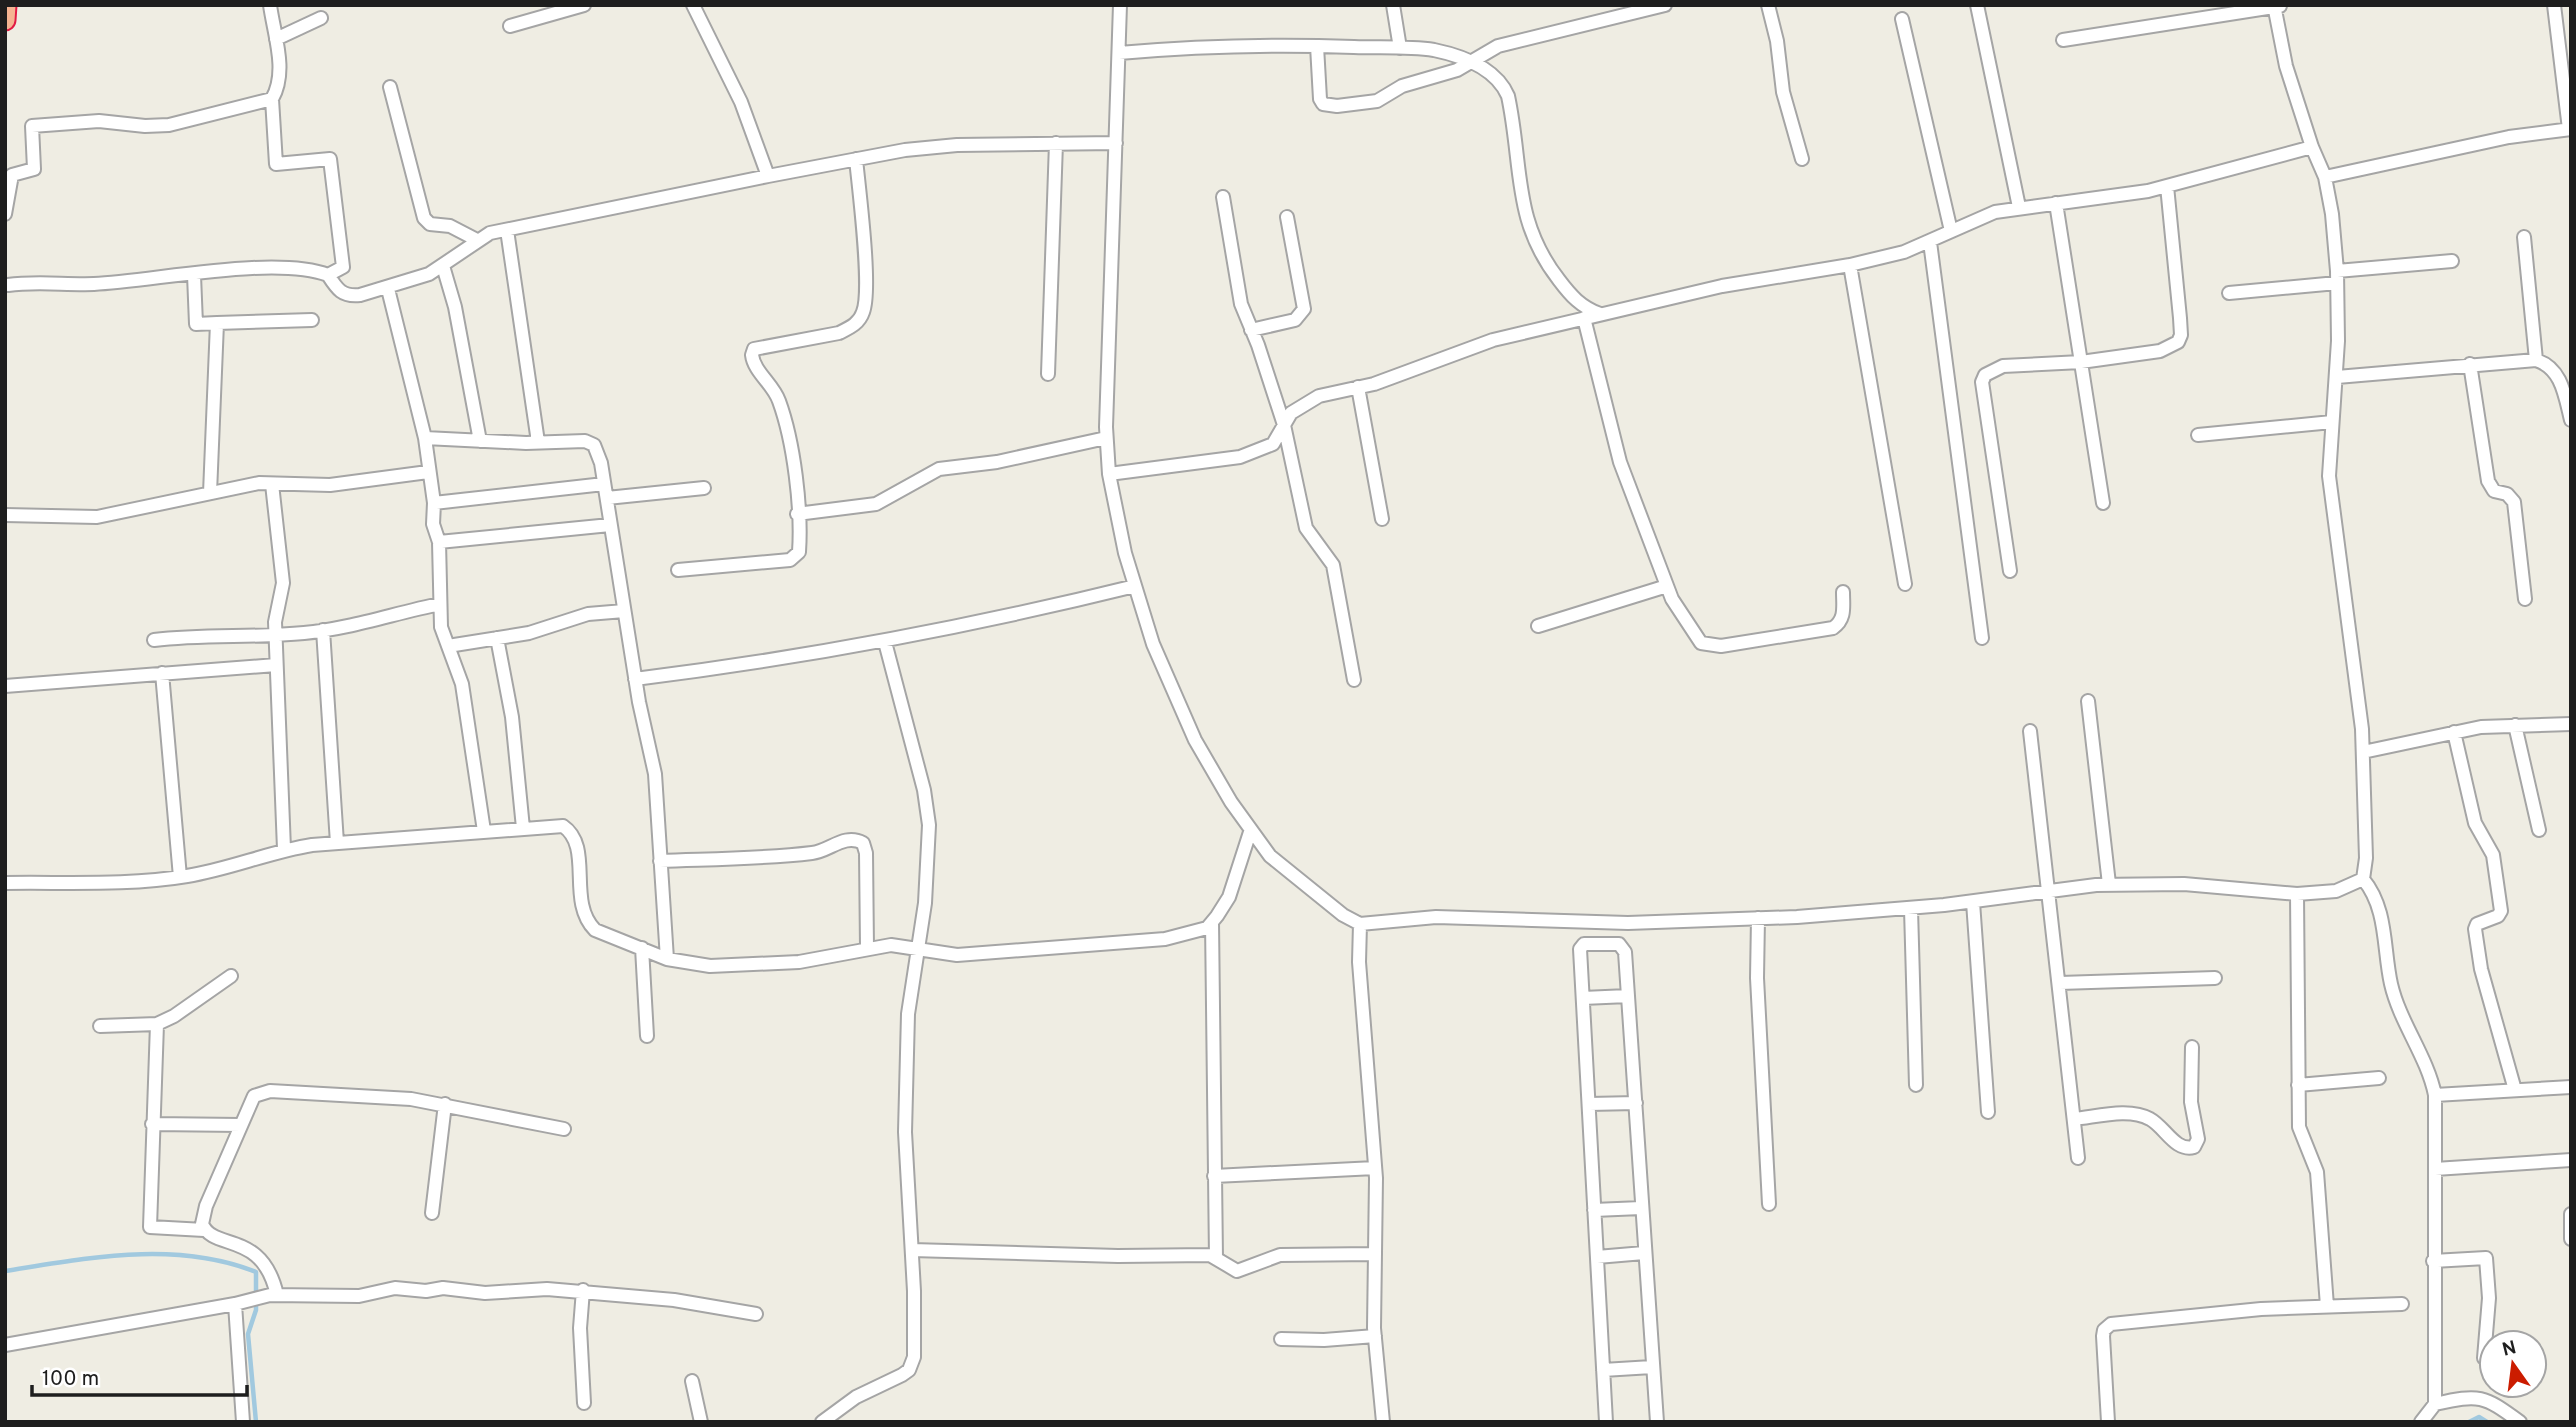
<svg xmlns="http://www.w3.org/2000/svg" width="2576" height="1427" viewBox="0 0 2576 1427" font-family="Overpass,sans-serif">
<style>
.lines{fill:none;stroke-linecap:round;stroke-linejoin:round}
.stream{stroke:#a1c9df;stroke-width:4.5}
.minor-casing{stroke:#a5a5a5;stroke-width:16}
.trunk-casing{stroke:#e21b44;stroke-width:23}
.minor{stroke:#fff;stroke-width:12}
.trunk{stroke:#f5b492;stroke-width:19}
</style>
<rect width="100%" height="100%" fill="#efede3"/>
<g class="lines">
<path class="stream" d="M 5,1271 C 88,1258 175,1240 256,1272 L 256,1310 L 248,1334 L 256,1422
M 2469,1422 L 2479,1417 L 2487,1422"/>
<g class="minor-casing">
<path id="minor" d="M 693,5 L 741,102 L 768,176 L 905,150 L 957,145 L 1116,143
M 1120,5 L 1106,427 L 1109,474 L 1125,553 L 1153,644 L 1195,740 L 1231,802 L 1270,856 L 1343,915 L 1360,924 L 1436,917 L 1628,923 L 1797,917 L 1944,905 L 2096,885 L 2184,884 L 2297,894 L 2336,891 L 2363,879 L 2366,858 L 2362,729 L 2329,476 L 2338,341 L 2337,271 L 2332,214 L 2325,177 L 2312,147 L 2286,66 L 2274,5
M 1393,5 L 1400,48
M 1768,5 L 1777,41 L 1783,92 L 1802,159
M 1977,5 L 2019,207
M 2554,5 L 2569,129
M 1902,19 L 1951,231
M 510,26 L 584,5
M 276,39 L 321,18
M 2063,40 L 2280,6
M 1317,46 L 1320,99 L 1323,104 L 1337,106 L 1377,101 L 1402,86 L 1457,70 L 1498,46 L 1665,5
M 1119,53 C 1197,46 1275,44 1354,47 C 1380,48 1408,46 1434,50 C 1463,56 1496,68 1508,96 C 1523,166 1512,220 1559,280 C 1571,296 1581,307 1600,314
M 390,87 L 424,218 L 430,224 L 450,226 L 477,240
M 272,99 L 276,164 L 330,159 L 343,267 L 328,275
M 2325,177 L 2509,137 L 2571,129
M 1223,197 L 1241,304 L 1258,345 L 1284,425 L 1306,528 L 1333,565 L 1354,680
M 2056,203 L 2103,503
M 5,214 L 12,175 L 34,169 L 32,126 L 99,121 L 145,126 L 169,125 L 272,99 C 288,71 274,35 270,5
M 507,230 L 538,442
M 2524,237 L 2536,360
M 1930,242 L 1982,638
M 1850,265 L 1905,584
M 443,266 L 455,307 L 480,441
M 2337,271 L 2452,261
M 194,275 L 196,324 L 217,323
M 8,285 C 36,281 65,285 94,284 C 155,281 275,255 328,275 C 337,289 342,297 360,295 L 429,274 L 490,233 L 768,176
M 388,289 L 425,438 L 434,503 L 433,524 L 439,542 L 441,627 L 462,684 L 484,831
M 2229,293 L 2337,283
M 1584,318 L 1620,462 L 1672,599 L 1701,643 L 1721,646 L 1833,628 C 1846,619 1843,607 1843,592
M 1251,330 L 1295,320 L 1304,309 L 1287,217
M 2470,364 L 2488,481 L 2494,491 L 2507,494 L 2514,502 L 2525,599
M 1048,374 L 1056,143
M 2337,377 L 2536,360 C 2562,368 2565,396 2571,420
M 1358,387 L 1382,519
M 2198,435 L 2332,422
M 425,438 L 526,443 L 585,441 L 594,445 L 601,463 L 639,702 L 655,774 L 667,959
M 1109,474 L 1240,457 L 1273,444 L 1291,413 L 1319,396 L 1374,384 L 1493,340 L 1722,286 L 1850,265 L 1904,252 L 1995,212 L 2148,191 L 2312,147
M 272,484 L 283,583 L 275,622 L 284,849
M 210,493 L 217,323 L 312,320
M 607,498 L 704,488
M 434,503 L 604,484
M 797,514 L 876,504 L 939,469 L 997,462 L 1106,438
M 5,515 L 97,517 L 259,483 L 330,485 L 428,472
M 439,542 L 610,525
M 678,570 L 790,560 L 799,552 C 802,509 794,442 779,401 C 773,384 754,372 752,355 L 754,349 L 839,333 C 849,328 859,324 863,312 C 872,289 859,190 856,159
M 2010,571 L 1982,382 L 1985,375 L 2003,366 L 2081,362 L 2160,351 L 2178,342 L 2181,335 L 2180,318 L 2167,186
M 1538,626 L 1667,586
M 323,630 L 337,843
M 497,638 L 512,717 L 523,828
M 154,640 C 204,634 254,638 304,633 C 349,629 395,613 440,604
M 448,646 L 529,633 L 588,614 L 624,611
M 162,673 L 180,877
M 635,679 C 804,658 969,627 1135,586
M 5,686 L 276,665
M 2088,701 L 2109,884
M 2515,725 L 2539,830
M 2030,731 L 2078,1158
M 2454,732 L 2475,823 L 2493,855 L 2501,911 L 2498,916 L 2477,924 L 2475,929 L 2481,969 L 2515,1090
M 2363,752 L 2481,727 L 2571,724
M 660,861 C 711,859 762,859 812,853 C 830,851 844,833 863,843 L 866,853 L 867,948
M 2363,879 C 2388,909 2383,949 2391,984 C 2400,1023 2427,1056 2435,1095 L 2435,1404 L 2421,1422
M 5,883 C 65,882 128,886 187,876 C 230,869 269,852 312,845 L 563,826 C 594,847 566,901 595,930 L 667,959 L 710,966 L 799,962 L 891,945 L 957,955 L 1165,939 L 1207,928 L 1217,916 L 1229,897 L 1250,832
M 2297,894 L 2299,1127 L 2317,1172 L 2327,1306
M 1973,902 L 1988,1112
M 1911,909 L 1916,1085
M 1758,918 L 1757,978 L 1769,1204
M 1212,922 L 1216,1258
M 1360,924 L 1359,962 L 1376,1178 L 1374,1328 L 1383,1422
M 642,948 L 647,1036
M 2060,983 L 2215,978
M 1583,998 L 1628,996
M 157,1024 L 150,1227 L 204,1230
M 100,1026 L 157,1024 L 174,1016 L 231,976
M 2298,1085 L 2379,1078
M 2435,1095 L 2571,1087
M 1589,1104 L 1636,1103
M 2074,1119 C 2096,1117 2129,1107 2150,1119 C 2165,1127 2175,1152 2194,1147 L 2198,1139 L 2191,1102 L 2192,1047
M 152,1124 L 241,1125
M 2435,1169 L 2571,1160
M 1214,1176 L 1375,1168
M 1594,1210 L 1641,1208
M 432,1213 L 445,1104
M 2571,1214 L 2571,1239
M 912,1250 L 1118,1256 L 1210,1255 L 1237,1271 L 1280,1255 L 1375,1254
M 1597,1257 L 1644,1253
M 2433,1261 L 2486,1258 L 2489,1298 L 2484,1358
M 583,1290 L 580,1328 L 584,1403
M 277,1295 C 262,1229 214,1252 202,1224 L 206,1206 L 254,1096 L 270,1091 L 411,1099 L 564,1129
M 235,1304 L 270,1295 L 359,1296 L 395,1288 L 426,1291 L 443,1288 L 485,1293 L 547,1289 L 674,1300 L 756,1314
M 1281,1339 L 1324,1340 L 1375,1336
M 5,1345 L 235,1304 L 243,1422
M 1603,1370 L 1652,1367
M 692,1381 L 701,1422
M 2435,1404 C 2480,1394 2483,1395 2520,1422
M 822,1422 L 856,1397 L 902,1375 L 909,1370 L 914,1357 L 914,1291 L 905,1132 L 908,1014 L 925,903 L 929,825 L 924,790 L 885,642
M 1606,1422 L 1580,949 L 1584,944 L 1619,944 L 1625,952 L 1657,1422
M 2108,1422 L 2103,1336 L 2104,1330 L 2111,1324 L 2261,1309 L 2402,1304"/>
</g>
<g class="trunk-casing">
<path id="trunk" d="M 5,20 L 6,5"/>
</g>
<use href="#minor" class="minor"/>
<use href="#trunk" class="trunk"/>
</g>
<rect width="2576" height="1427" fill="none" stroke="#1e1e1e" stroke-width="14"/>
<g transform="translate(2513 1364) rotate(346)"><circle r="33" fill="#ffffff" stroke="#a5a5a5" stroke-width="2"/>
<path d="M0-5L12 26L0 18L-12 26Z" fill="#cb1c00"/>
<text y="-10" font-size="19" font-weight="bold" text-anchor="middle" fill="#1e1e1e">N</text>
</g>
<path d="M32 1385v10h215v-10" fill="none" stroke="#1e1e1e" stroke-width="3.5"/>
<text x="42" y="1385" font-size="21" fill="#1e1e1e" stroke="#ffffff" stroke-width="5" paint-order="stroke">100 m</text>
</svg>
